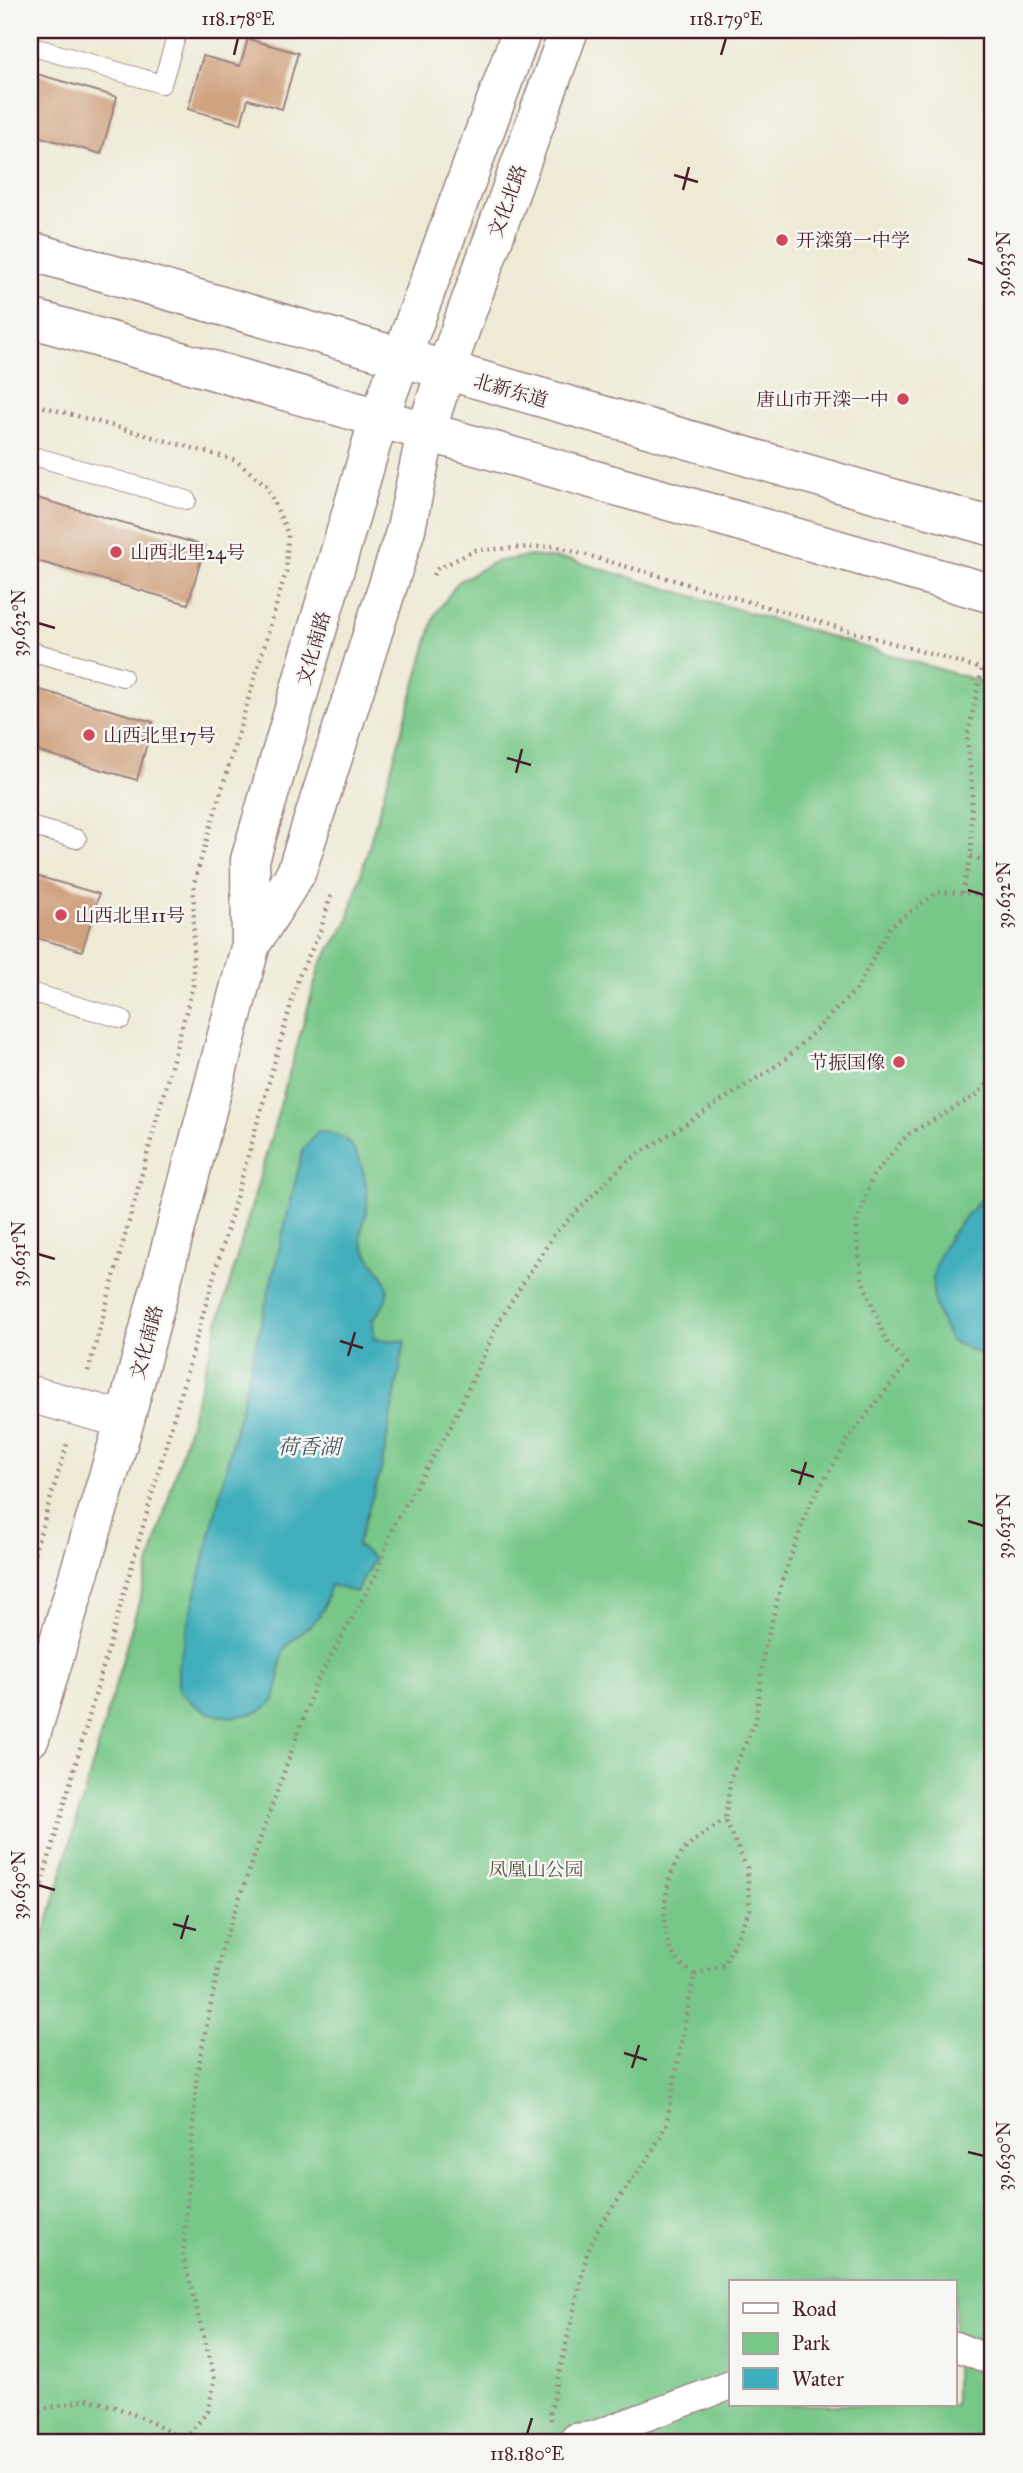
<svg xmlns="http://www.w3.org/2000/svg" width="1023" height="2473" viewBox="0 0 1023 2473" font-family="'IM FELL Great Primer','Noto Serif SC',serif">
<style>
.green{fill:#77c788;stroke:#60735a;stroke-width:2;fill-rule:evenodd}
.water{fill:#3faebc;stroke:#446674;stroke-width:2}
.building{fill:#d0a380}
.lines{fill:none;stroke-linecap:round;stroke-linejoin:round}
.service-casing{stroke:#9c8480;stroke-width:20}
.pedestrian-casing{stroke:#9c8480;stroke-width:31}
.minor-casing{stroke:#9c8480;stroke-width:39}
.tertiary-casing{stroke:#9c8480;stroke-width:41}
.primary-casing{stroke:#9c8480;stroke-width:41}
.path{stroke:#9c8480;stroke-width:4.5;stroke-dasharray:2 5;stroke-linecap:butt}
.service{stroke:#fff;stroke-width:18}
.pedestrian{stroke:#fff;stroke-width:28}
.minor{stroke:#fff;stroke-width:37}
.tertiary{stroke:#fff;stroke-width:38}
.primary{stroke:#fff;stroke-width:38}
.ticks{fill:none;stroke:#4a1f2b;stroke-width:2.5}
.poi-dot{fill:#d1495b;stroke:#f6f6f2;stroke-width:2.5}
.labels{text-anchor:middle;stroke-width:5;stroke-linejoin:round;paint-order:stroke}
.street-label{font-size:19px;fill:#4a1f2b;stroke:#f6f6f2}
.poi-label{font-size:19px;fill:#4a1f2b;stroke:#f6f6f2;text-anchor:start}
.park-label{font-size:19px;fill:#585147;stroke:#f6f6f2}
.water-label{font-size:21px;font-style:italic;fill:#465865;stroke:#f6f6f2}
.neatline{fill:none;stroke:#4a1f2b;stroke-width:2.5}
.ticks-label{font-size:18px;text-anchor:middle;fill:#4a1f2b}
</style>
<rect width="100%" height="100%" fill="#f6f6f2"/>
<filter id="ink" filterUnits="userSpaceOnUse"><feTurbulence type="fractalNoise" baseFrequency=".0143" numOctaves="2"/><feDisplacementMap in="SourceGraphic" scale="14" xChannelSelector="R" yChannelSelector="G"/><feConvolveMatrix kernelMatrix="1 2 1 2 8 2 1 2 1" color-interpolation-filters="sRGB"/></filter>
<filter id="wash" filterUnits="userSpaceOnUse"><feTurbulence type="fractalNoise" baseFrequency=".00686" numOctaves="4" result="noise"/><feDisplacementMap in="SourceGraphic" scale="28" xChannelSelector="R" yChannelSelector="G"/><feGaussianBlur stdDeviation="1.57" result="paint"/><feColorMatrix in="noise" values="0 0 0 0 0 0 0 0 0 0 0 0 0 0 0 0 0 1.4 0 .05"/><feComposite in="paint" operator="in"/></filter>
<g filter="url(#wash)">
<rect width="100%" height="100%" fill="#efead5"/>
<path class="green" d="M 531,556 L 571,560 L 993,685 L 993,2443 L 30,2443 L 30,1985 L 320,965 L 347,923 L 435,615 L 458,582 L 494,562 ZM 731,2282 L 955,2282 L 955,2405 L 731,2405 Z"/>
<path class="water" d="M 318,1131 C 324,1133 333,1133 339,1136 C 361,1145 369,1187 367,1208 C 367,1217 361,1225 361,1234 C 363,1270 411,1277 373,1319 L 374,1339 L 405,1341 L 381,1470 L 357,1545 L 374,1559 L 356,1592 L 330,1585 C 327,1593 326,1603 322,1611 C 314,1627 295,1634 285,1649 C 276,1664 283,1685 273,1701 C 263,1716 229,1719 213,1714 C 200,1711 188,1699 178,1690 L 178,1667 L 303,1150 Z
M 984,1196 L 993,1198 L 993,1360 L 951,1341 C 945,1328 936,1314 934,1300 C 926,1257 957,1225 984,1196 Z"/>
<g id="blocks">
<path class="building" d="M 248,39 L 298,53 L 282,109 L 248,99 L 241,124 L 188,109 L 203,56 L 240,66 Z
M 30,72 L 117,97 L 101,154 L 30,134 Z
M 30,496 L 205,546 L 188,604 L 30,559 Z
M 30,687 L 153,722 L 137,780 L 30,749 Z
M 30,874 L 99,894 L 82,951 L 30,936 Z"/>
</g>
</g>
<g filter="url(#ink)">
<use href="#blocks" fill-opacity="0" stroke="#9c8480" stroke-width="2"/>
<g class="lines">
<g class="service-casing">
<path id="service" d="M 30,46 L 162,84 L 178,30
M 30,455 L 187,500
M 30,651 L 123,677
M 30,826 L 77,839
M 30,992 L 122,1019"/>
</g>
<g class="pedestrian-casing">
<path id="pedestrian" d="M 955,2346 L 993,2361
M 574,2443 L 575,2438 L 593,2436 L 731,2385"/>
</g>
<g class="minor-casing">
<path id="minor" d="M 30,1394 L 125,1420"/>
</g>
<g class="tertiary-casing">
<path id="tertiary" d="M 251,944 L 296,873 L 406,529 L 426,432 L 445,372 L 569,30
M 30,1738 L 125,1420 L 251,944 L 250,860 L 379,418 L 522,30"/>
</g>
<g class="primary-casing">
<path id="primary" d="M 30,251 L 993,527
M 30,318 L 993,594"/>
</g>
<path class="path" d="M 30,403 L 235,460 L 267,486 L 288,534 L 286,572 L 194,883 L 193,986 L 88,1372
M 433,575 L 437,569 L 476,550 L 555,546 L 993,672
M 971,856 L 993,864
M 962,893 L 971,856 L 972,785 L 967,738 L 982,669
M 30,1567 L 68,1441
M 30,1925 L 299,976 L 320,932 L 332,891
M 694,1975 C 688,1969 679,1963 674,1956 C 658,1931 664,1875 682,1853 C 693,1839 710,1830 725,1820
M 551,2420 L 550,2413 L 587,2254 L 598,2228 L 650,2155 L 666,2126 L 694,1975 L 724,1965 L 750,1909 L 747,1868 L 725,1820 L 731,1777 L 756,1719 L 764,1652 L 782,1581 L 810,1504 L 853,1432 L 907,1364 L 887,1342 L 862,1280 L 856,1224 L 873,1176 L 907,1135 L 977,1095 L 993,1077
M 30,2422 L 44,2409 L 87,2399 L 115,2407 L 143,2418 L 190,2443
M 185,2439 L 208,2411 L 215,2379 L 183,2255 L 197,2073 L 223,1944 L 315,1685 L 377,1573 L 393,1526 L 451,1426 L 501,1318 L 555,1233 L 625,1163 L 785,1060 L 857,989 L 890,926 L 938,892 L 977,894 L 993,907"/>
<use href="#service" class="service"/>
<use href="#pedestrian" class="pedestrian"/>
<use href="#minor" class="minor"/>
<use href="#tertiary" class="tertiary"/>
<use href="#primary" class="primary"/>
</g>
</g>
<path class="ticks" d="M 234,55 L 238,38M 721,55 L 726,38M 674,175 L 698,182M 683,190 L 689,167M 968,259 L 984,264M 38,623 L 55,628M 507,758 L 531,765M 516,773 L 522,749M 968,890 L 984,895M 38,1254 L 55,1259M 340,1341 L 363,1348M 348,1356 L 355,1332M 791,1470 L 814,1477M 799,1485 L 806,1462M 968,1521 L 984,1526M 38,1885 L 55,1890M 173,1924 L 196,1930M 181,1939 L 188,1915M 624,2053 L 647,2060M 632,2068 L 639,2045M 968,2152 L 984,2156M 527,2434 L 532,2418"/>
<g class="poi-dot">
<circle cx="782" cy="240" r="7"/>
<circle cx="903" cy="399" r="7"/>
<circle cx="116" cy="552" r="7"/>
<circle cx="89" cy="735" r="7"/>
<circle cx="61" cy="915" r="7"/>
<circle cx="899" cy="1062" r="7"/>
</g>
<g class="labels">
<g class="street-label">
<text transform="translate(507 201) rotate(-70)" y="7">文化北路</text>
<text transform="translate(511 390) rotate(16)" y="7">北新东道</text>
<text transform="translate(313 648) rotate(-74)" y="7">文化南路</text>
<text transform="translate(146 1342) rotate(-75)" y="7">文化南路</text>
</g>
<g class="poi-label">
<text x="796" y="247">开滦第一中学</text>
<text x="889" y="406" text-anchor="end">唐山市开滦一中</text>
<text x="130" y="559">山西北里24号</text>
<text x="103" y="742">山西北里17号</text>
<text x="75" y="922">山西北里11号</text>
<text x="885" y="1069" text-anchor="end">节振国像</text>
</g>
<g class="park-label">
<text x="536" y="1876">凤凰山公园</text>
</g>
<g class="water-label">
<text x="309" y="1454">荷香湖</text>
</g>
</g>
<rect width="1023" height="2473" fill="none" stroke="#f6f6f2" stroke-width="77"/>
<rect x="729" y="2280" width="228" height="126" fill="#f6f6f2" stroke="#b1a0a2" stroke-width="2"/>
<rect x="743" y="2303" width="35" height="10" fill="#ffffff" stroke="#b1a0a2" stroke-width="2"/>
<text x="792" y="2316" font-size="21" fill="#4a1f2b">Road</text>
<rect x="743" y="2333" width="35" height="21" fill="#77c788" stroke="#b1a0a2" stroke-width="2"/>
<text x="792" y="2350" font-size="21" fill="#4a1f2b">Park</text>
<rect x="743" y="2368" width="35" height="21" fill="#3faebc" stroke="#b1a0a2" stroke-width="2"/>
<text x="792" y="2386" font-size="21" fill="#4a1f2b">Water</text>
<rect x="38" y="38" width="946" height="2396" class="neatline"/>
<g class="ticks-label">
<text x="238" y="25">118.178°E</text>
<text x="726" y="25">118.179°E</text>
<text transform="translate(1004 264) rotate(-90)" y="6">39.633°N</text>
<text transform="translate(19 623) rotate(-90)" y="6">39.632°N</text>
<text transform="translate(1004 895) rotate(-90)" y="6">39.632°N</text>
<text transform="translate(19 1254) rotate(-90)" y="6">39.631°N</text>
<text transform="translate(1004 1526) rotate(-90)" y="6">39.631°N</text>
<text transform="translate(19 1885) rotate(-90)" y="6">39.630°N</text>
<text transform="translate(1004 2156) rotate(-90)" y="6">39.630°N</text>
<text x="527" y="2460">118.180°E</text>
</g>
</svg>
